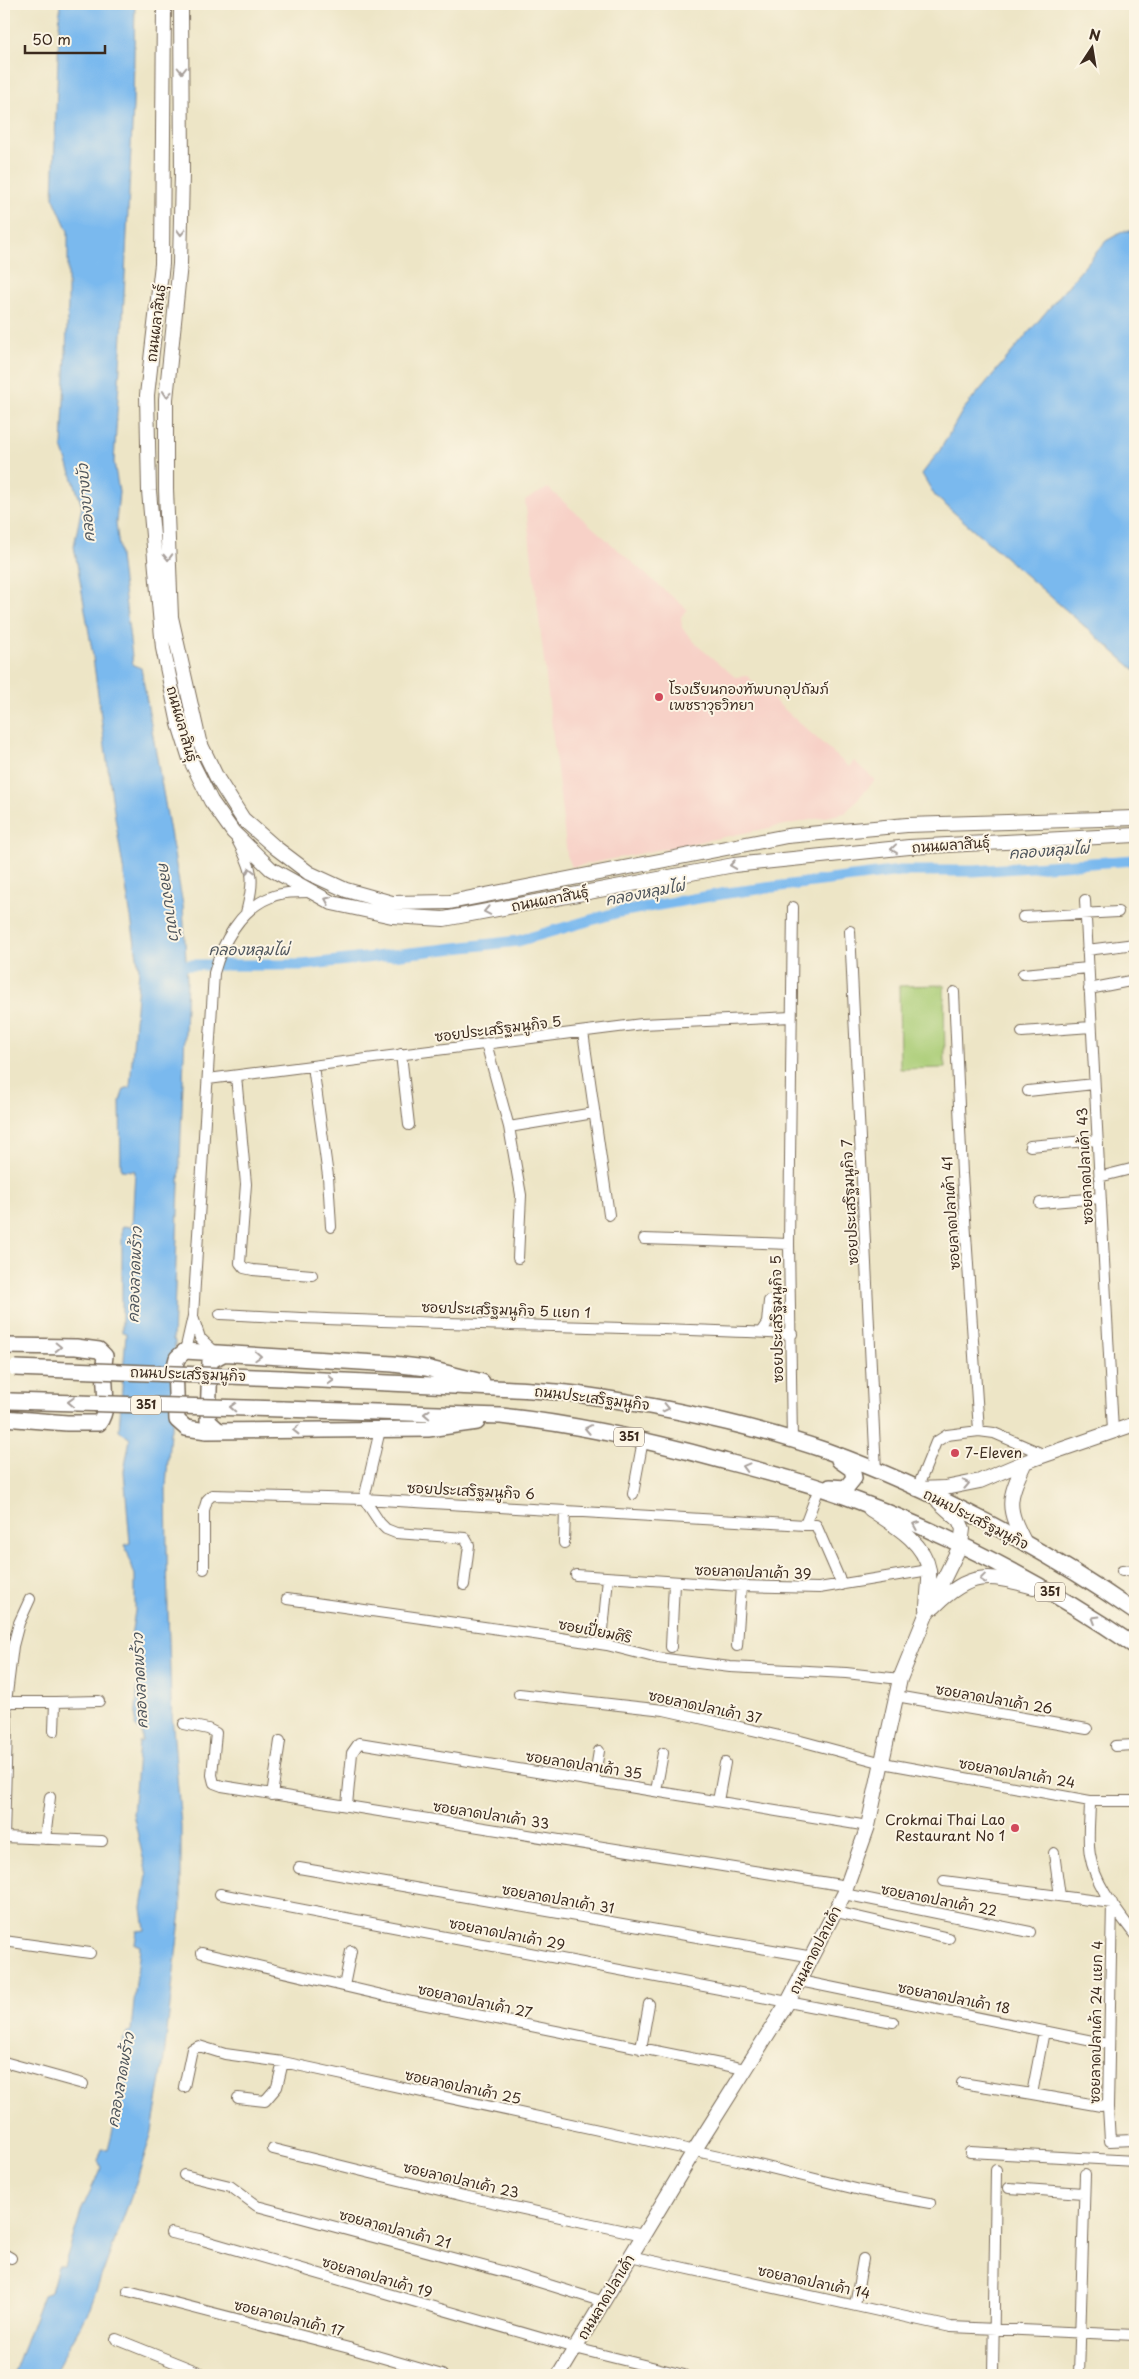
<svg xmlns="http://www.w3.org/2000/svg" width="1139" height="2379" viewBox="0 0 1139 2379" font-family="'Playpen Sans','Playpen Sans Thai',sans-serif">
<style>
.built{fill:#f7d1c7}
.green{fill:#a9cc75;stroke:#727b4a}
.water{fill:#7ab9ee;stroke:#5a7286}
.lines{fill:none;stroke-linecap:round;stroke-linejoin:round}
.canal{stroke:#7ab9ee;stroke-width:11}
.street-casing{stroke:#796b59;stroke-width:12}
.secondary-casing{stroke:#796b59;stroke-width:16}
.primary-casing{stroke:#796b59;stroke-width:18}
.street{stroke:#fff;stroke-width:10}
.secondary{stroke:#fff;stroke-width:14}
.primary{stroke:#fff;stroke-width:15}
.primary-bridge-casing{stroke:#796b59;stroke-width:18;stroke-linecap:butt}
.primary-bridge{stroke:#fff;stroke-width:15}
.oneway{stroke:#a79f9a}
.poi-dot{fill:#d1495b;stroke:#fcf5e5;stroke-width:2}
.labels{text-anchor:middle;stroke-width:4;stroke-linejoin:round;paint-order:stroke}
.shield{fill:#fcf5e5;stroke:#75675a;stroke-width:1}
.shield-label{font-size:12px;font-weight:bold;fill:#3b2a1e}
.street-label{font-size:14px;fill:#3b2a1e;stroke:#fcf5e5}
.poi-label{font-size:14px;fill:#3b2a1e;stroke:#fcf5e5;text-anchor:start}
.water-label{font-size:15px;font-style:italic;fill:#4e555c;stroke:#fcf5e5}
</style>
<rect width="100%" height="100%" fill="#fcf5e5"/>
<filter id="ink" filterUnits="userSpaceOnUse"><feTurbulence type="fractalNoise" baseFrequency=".02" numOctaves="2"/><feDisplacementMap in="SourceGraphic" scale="10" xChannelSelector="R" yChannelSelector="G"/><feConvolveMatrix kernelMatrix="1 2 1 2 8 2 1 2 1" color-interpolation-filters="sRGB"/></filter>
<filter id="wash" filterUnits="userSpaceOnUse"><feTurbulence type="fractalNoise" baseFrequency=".0096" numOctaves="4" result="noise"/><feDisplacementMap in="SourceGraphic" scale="20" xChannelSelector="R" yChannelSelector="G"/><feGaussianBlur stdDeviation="1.12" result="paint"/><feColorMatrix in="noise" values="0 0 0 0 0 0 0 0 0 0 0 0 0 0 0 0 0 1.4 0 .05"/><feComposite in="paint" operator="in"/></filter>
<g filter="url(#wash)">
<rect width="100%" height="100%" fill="#ede5c6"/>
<path class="built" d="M 548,488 L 650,578 L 687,609 L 681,617 L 682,628 L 698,646 L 735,677 L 747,676 L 849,767 L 854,761 L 875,780 L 845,813 L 572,867 L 567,855 L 525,500 Z"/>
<path class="green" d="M 944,985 L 945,1068 L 900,1069 L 899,986 Z"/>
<path class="water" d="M 60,4 L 135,4 L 133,106 L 123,318 L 114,462 L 119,492 L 116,523 L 133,665 L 141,668 L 183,905 L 187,980 L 173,1340 L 175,1341 L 172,1429 L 170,1432 L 166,1487 L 168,1611 L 171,1702 L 181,1826 L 181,1911 L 163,2066 L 152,2132 L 134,2189 L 87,2315 L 53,2375 L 13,2375 L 43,2295 L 51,2292 L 58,2266 L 64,2266 L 82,2209 L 101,2168 L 98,2161 L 102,2149 L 108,2150 L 127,2075 L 122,2041 L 131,2030 L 140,1946 L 135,1944 L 137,1931 L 145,1930 L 142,1908 L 147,1875 L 133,1814 L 139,1742 L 142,1741 L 142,1732 L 135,1726 L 138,1674 L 136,1651 L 139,1650 L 140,1642 L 130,1642 L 135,1611 L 135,1575 L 125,1545 L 130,1543 L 124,1471 L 130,1439 L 119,1430 L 126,1333 L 122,1332 L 122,1226 L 132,1227 L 135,1171 L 121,1170 L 120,1101 L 124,1089 L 130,1087 L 139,969 L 112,798 L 92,650 L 74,546 L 82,506 L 62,447 L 68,304 L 68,231 L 53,197 Z
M 1124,231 L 1135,231 L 1135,670 L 935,496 L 922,474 L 940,450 L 963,410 L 1106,241 Z"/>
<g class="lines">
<path class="canal" d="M 173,965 L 302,965 L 518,941 L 619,912 L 727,893 L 900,871 L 974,871 L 1135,860"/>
</g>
</g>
<g filter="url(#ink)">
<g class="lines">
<g class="street-casing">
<path id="street" d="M 237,840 C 254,872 255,878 246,913
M 1085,900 L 1113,1431
M 1023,917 L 1118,912
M 850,931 L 876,1471
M 1087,950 L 1135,944
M 1023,974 L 1088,968
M 1089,989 L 1135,980
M 954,992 L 962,1174 L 979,1431
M 583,1032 L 609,1215
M 1022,1032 L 1091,1027
M 486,1043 L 509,1127 L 521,1195 L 518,1258
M 401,1054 L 409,1125
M 313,1066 L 328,1176 L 331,1227
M 236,1076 L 246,1184 L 240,1263 L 244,1268 L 253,1270 L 312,1275
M 208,1079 L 642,1024 L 791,1017
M 1028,1091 L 1094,1084
M 509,1127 L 594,1113
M 1030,1146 L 1097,1140
M 1099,1177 L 1135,1168
M 1040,1203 L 1100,1198
M 644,1239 L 789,1244
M 220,1314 C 410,1325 601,1325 792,1334
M 193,1317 L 200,1338 L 216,1353
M 761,1332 L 767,1323 L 769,1301
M 185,1351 L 193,1316 L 214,973 C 222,943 240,909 271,897 C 283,892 297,892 310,892
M 380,1430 L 364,1499 L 380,1523 L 386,1529 L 396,1533 L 465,1538 L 469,1545 L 464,1585
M 792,1441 L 789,1244 L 793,907
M 917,1489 L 936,1442 L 947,1435 L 979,1431 L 994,1433 L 1045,1455
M 633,1494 L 643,1440
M 805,1525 L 816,1525 L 842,1585
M 564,1543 L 565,1511
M 204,1569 L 204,1510 L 207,1500 L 212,1495 L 364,1499 L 805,1525 L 819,1488
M 1122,1571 L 1135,1570
M 576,1575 L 741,1586 L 819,1588 L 929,1570
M 30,1599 L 19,1623 L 13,1646 L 6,1702 L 7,1729 L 4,1837 L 102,1841
M 287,1599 L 534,1634 L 607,1645 L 658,1658 L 730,1667 L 846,1673 L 900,1679
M 603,1630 L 608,1578
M 737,1646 L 741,1586
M 671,1647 L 674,1583
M 519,1694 L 664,1710 L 797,1740 L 883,1763 L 1090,1801 C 1090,1818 1087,1838 1090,1855 C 1095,1885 1117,1911 1135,1935
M 896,1696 L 1087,1729
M 4,1702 L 55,1702 L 54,1731
M 55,1702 L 99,1701
M 184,1724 L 208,1729 L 216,1733 L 212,1775 L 214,1783 L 222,1786 L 847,1886
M 1115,1746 L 1135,1745
M 594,1781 L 599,1751
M 656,1791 L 663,1753
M 272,1795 L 280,1741
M 718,1801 L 725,1763
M 1090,1801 L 1135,1801
M 347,1805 L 352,1753 L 359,1743 L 868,1826
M 45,1839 L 50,1797
M 1054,1853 L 1060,1896
M 299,1868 L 813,1957
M 944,1881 L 1112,1903 L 1108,2107 L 1110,2141 L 1133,2140
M 220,1894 L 893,2022
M 844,1894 L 1030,1932
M 836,1912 L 949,1938
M 4,1941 L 90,1953
M 202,1953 L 412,2002 L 745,2069
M 800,1981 L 1102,2043
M 344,1986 L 351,1951
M 641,2049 L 649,2004
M 4,2062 L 83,2084
M 962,2083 L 1032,2094 L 1044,2031
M 184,2087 L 192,2049 L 199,2046 L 225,2054 L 283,2062 L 742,2161 L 860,2190 L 930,2203
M 1032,2094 L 1101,2106
M 238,2098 L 265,2101 L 277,2087 L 283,2062
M 273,2149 L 464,2196 L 643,2235
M 970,2152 L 1135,2161
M 184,2175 L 230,2186 L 257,2206 L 520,2276 L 604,2302
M 1009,2188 L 1083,2193
M 171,2233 L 199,2239 L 575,2348 L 684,2375
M 4,2254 L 11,2258
M 630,2256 L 951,2327 L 1135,2335
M 128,2291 L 349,2348 L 442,2375
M 855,2305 L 863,2259
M 116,2339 L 206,2375
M 993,2375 L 996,2170
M 1079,2375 L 1085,2174"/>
</g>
<g class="secondary-casing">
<path id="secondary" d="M 164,4 L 162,264 L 147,395 L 149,491 L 163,648 L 179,724 L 190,759 L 211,801 L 233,832 L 271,869 L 332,903 L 392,916 L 444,919 L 734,865 L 909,847 L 1135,835
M 181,4 L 182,173 L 180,264 L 166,399 L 166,489 L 171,617 L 199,741 L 217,778 L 243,819 L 276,848 L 309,873 L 346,890 L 392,903 L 450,902 L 787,836 L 907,825 L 1135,818
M 1025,1462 C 1007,1501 1006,1507 1026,1545
M 917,1489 L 945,1488 L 980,1481 L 1025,1462 L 1135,1424
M 870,1509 C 892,1524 924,1541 929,1570 C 930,1582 927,1597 927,1609
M 934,1607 C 970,1571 988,1574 1034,1587
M 559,2375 L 694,2151 L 788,2002 L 844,1894 L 868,1826 L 900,1679 L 926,1615 L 961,1544 L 963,1529 L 959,1520 L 939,1502"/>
</g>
<g class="primary-casing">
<path id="primary" d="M 4,1346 L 76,1347 L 99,1350 L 105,1356 C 101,1377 112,1406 99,1423 L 67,1423 L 4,1418
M 282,1378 C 339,1381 396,1383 454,1386 C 494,1388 535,1389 576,1394 C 660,1406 746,1423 827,1451 C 930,1488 1045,1549 1135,1612
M 282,1409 L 501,1416 C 575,1424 648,1440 720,1460 C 766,1472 813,1484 858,1501 C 955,1537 1049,1587 1135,1646
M 477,1422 L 428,1429 L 207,1431 L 186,1428 L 177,1420 L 175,1366 L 177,1358 L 185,1351 L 393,1364 L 426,1368 L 482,1382
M 219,1431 L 208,1421 L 210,1361 L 223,1354
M 830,1487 L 846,1488 L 854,1478 L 852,1469 L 839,1460"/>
</g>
<use href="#street" class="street"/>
<use href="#secondary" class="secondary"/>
<use href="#primary" class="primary"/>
<g class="primary-bridge-casing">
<path id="primary-bridge" d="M 15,1368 L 282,1378
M 10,1401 L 282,1409"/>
</g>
<use href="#primary-bridge" class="primary-bridge"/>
</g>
<defs><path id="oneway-chevron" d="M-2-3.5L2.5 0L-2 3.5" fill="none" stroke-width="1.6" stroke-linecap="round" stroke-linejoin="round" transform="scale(1.25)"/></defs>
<g class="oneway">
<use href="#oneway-chevron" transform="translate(182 70) rotate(90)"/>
<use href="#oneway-chevron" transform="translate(181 232) rotate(91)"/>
<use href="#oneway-chevron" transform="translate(167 394) rotate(95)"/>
<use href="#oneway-chevron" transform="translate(168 557) rotate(88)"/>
<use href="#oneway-chevron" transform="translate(894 849) rotate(174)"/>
<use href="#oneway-chevron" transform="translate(733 865) rotate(171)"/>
<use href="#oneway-chevron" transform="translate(250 871) rotate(-103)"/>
<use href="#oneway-chevron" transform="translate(328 900) rotate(-157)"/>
<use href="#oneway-chevron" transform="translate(487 911) rotate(169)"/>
<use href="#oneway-chevron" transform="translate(58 1347) rotate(1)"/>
<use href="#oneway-chevron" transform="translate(258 1356) rotate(3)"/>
<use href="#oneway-chevron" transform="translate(331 1380) rotate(3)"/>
<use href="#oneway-chevron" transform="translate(71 1402) rotate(-178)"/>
<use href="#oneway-chevron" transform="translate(233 1407) rotate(-178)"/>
<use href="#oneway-chevron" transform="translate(666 1408) rotate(13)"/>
<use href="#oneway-chevron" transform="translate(427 1414) rotate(-178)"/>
<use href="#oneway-chevron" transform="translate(588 1429) rotate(-169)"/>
<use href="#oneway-chevron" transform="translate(296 1430) rotate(180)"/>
<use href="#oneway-chevron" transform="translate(746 1467) rotate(-165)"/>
<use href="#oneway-chevron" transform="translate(966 1484) rotate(-11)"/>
<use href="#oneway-chevron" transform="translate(916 1525) rotate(-157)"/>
<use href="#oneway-chevron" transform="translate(983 1579) rotate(173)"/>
<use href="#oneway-chevron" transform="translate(1095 1619) rotate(-149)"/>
</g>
</g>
<g class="poi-dot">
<circle cx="659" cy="697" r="5"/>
<circle cx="955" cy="1453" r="5"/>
<circle cx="1015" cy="1828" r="5"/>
</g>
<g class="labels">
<g class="shield">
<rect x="131" y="1395.5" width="30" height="19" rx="4"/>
<rect x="614" y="1427.5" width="30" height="19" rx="4"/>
<rect x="1035" y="1582.5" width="30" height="19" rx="4"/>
</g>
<g class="shield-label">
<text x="146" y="1409">351</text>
<text x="629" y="1441">351</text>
<text x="1050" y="1596">351</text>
</g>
<g class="street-label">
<text transform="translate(156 323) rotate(-83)" y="5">ถนนผลาสินธุ์</text>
<text transform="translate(182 724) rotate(74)" y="5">ถนนผลาสินธุ์</text>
<text transform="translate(951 845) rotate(-4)" y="5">ถนนผลาสินธุ์</text>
<text transform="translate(550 899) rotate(-11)" y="5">ถนนผลาสินธุ์</text>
<text transform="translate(498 1029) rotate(-7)" y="5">ซอยประเสริฐมนูกิจ 5</text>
<text transform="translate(1085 1166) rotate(-93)" y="5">ซอยลาดปลาเค้า 43</text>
<text transform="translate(850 1202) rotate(-93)" y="5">ซอยประเสริฐมนูกิจ 7</text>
<text transform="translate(951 1213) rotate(-94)" y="5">ซอยลาดปลาเค้า 41</text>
<text transform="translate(506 1310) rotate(2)" y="5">ซอยประเสริฐมนูกิจ 5 แยก 1</text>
<text transform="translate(777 1319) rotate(-91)" y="5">ซอยประเสริฐมนูกิจ 5</text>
<text transform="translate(188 1374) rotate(2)" y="5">ถนนประเสริฐมนูกิจ</text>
<text transform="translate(592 1398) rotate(7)" y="5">ถนนประเสริฐมนูกิจ</text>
<text transform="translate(471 1491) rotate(3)" y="5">ซอยประเสริฐมนูกิจ 6</text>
<text transform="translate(976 1519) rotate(27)" y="5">ถนนประเสริฐมนูกิจ</text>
<text transform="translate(753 1572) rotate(2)" y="5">ซอยลาดปลาเค้า 39</text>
<text transform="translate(595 1631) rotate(11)" y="5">ซอยเปี่ยมศิริ</text>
<text transform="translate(994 1699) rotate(10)" y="5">ซอยลาดปลาเค้า 26</text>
<text transform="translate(705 1707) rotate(12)" y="5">ซอยลาดปลาเค้า 37</text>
<text transform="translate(584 1765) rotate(9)" y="5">ซอยลาดปลาเค้า 35</text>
<text transform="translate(1017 1773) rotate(10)" y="5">ซอยลาดปลาเค้า 24</text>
<text transform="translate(491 1815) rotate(9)" y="5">ซอยลาดปลาเค้า 33</text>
<text transform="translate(558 1899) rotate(10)" y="5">ซอยลาดปลาเค้า 31</text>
<text transform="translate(939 1900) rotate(11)" y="5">ซอยลาดปลาเค้า 22</text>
<text transform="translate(507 1934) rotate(11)" y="5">ซอยลาดปลาเค้า 29</text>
<text transform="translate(815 1950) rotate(-63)" y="5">ถนนลาดปลาเค้า</text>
<text transform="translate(954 1998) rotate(11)" y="5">ซอยลาดปลาเค้า 18</text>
<text transform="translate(475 2001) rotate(12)" y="5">ซอยลาดปลาเค้า 27</text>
<text transform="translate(1096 2022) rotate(-89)" y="5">ซอยลาดปลาเค้า 24 แยก 4</text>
<text transform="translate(463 2087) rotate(12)" y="5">ซอยลาดปลาเค้า 25</text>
<text transform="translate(461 2180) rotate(13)" y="5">ซอยลาดปลาเค้า 23</text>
<text transform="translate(395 2229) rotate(15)" y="5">ซอยลาดปลาเค้า 21</text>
<text transform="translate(377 2277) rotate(16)" y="5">ซอยลาดปลาเค้า 19</text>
<text transform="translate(814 2282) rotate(12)" y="5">ซอยลาดปลาเค้า 14</text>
<text transform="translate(606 2297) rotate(-59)" y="5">ถนนลาดปลาเค้า</text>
<text transform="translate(289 2318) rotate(14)" y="5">ซอยลาดปลาเค้า 17</text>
</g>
<g class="poi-label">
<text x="669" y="694">โรงเรียนกองทัพบกอุปถัมภ์<tspan x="669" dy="16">เพชราวุธวิทยา</tspan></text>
<text x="965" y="1458">7-Eleven</text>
<text x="1005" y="1825" text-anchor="end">Crokmai Thai Lao<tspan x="1005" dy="16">Restaurant No 1</tspan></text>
</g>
<g class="water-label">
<text transform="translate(86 503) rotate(-95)" y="5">คลองบางบัว</text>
<text transform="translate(1049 851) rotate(-4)" y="5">คลองหลุมไผ่</text>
<text transform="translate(645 893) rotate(-11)" y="5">คลองหลุมไผ่</text>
<text transform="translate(169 901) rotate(82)" y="5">คลองบางบัว</text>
<text x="249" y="955">คลองหลุมไผ่</text>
<text transform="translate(135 1275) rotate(-88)" y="5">คลองลาดพร้าว</text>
<text transform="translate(140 1681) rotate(-93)" y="5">คลองลาดพร้าว</text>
<text transform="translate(121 2080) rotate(-80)" y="5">คลองลาดพร้าว</text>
</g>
</g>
<rect width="1139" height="2379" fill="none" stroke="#fcf5e5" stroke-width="20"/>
<g transform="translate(1092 48) rotate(12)" stroke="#fcf5e5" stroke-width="4" paint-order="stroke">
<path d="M0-4L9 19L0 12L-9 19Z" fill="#3b2a1e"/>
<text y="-8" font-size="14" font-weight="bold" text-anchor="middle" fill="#3b2a1e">N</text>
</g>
<path d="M25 45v8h80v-8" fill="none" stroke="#3b2a1e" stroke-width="2.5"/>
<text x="32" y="45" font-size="15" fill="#3b2a1e" stroke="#fcf5e5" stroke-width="4" paint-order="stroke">50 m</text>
</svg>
